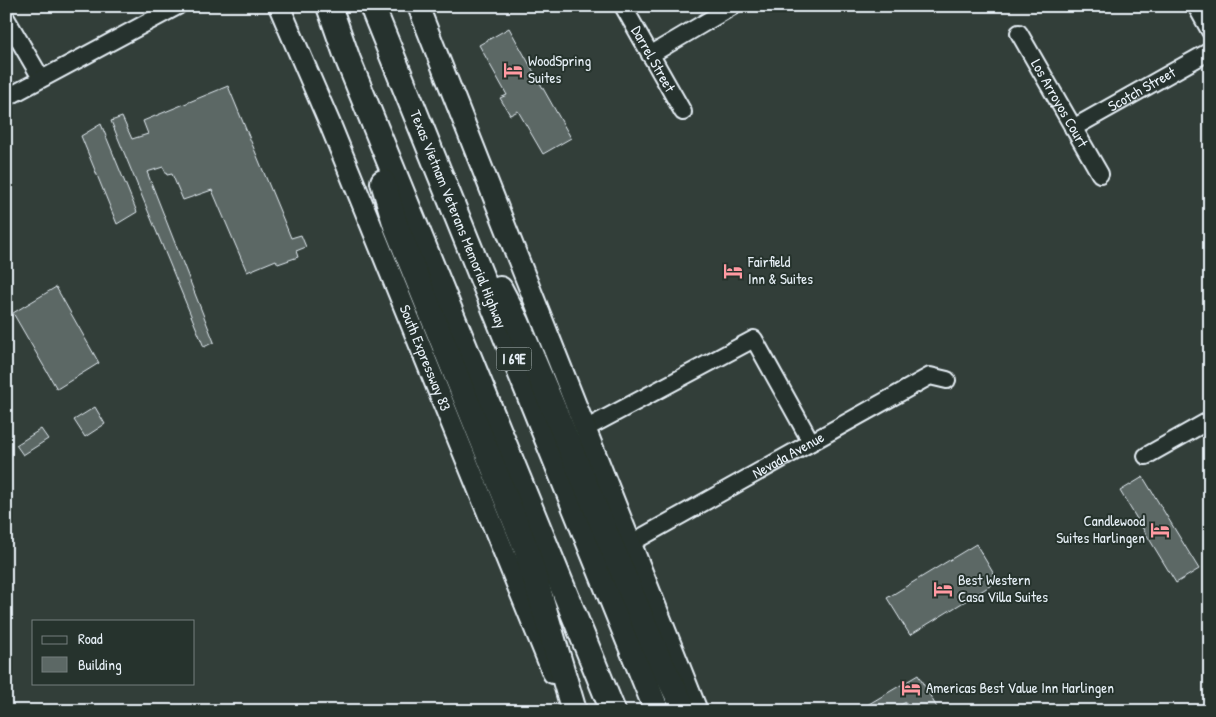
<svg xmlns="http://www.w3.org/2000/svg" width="1216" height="717" viewBox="0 0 1216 717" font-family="'Patrick Hand',sans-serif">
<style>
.building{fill:#5c6865;stroke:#e8f1f8}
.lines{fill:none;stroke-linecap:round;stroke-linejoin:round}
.minor-casing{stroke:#e8f1f8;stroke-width:20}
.major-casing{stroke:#e8f1f8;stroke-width:24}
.highway-casing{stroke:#e8f1f8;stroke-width:28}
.minor{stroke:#26332d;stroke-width:16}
.major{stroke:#26332d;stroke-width:20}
.highway{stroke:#26332d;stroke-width:24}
.labels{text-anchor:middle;stroke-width:4;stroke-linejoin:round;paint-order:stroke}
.shield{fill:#26332d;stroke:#aeb8bb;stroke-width:1}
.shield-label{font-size:14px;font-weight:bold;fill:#e8f1f8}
.street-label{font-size:15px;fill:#e8f1f8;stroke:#26332d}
.poi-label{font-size:15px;fill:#e8f1f8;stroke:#26332d;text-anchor:start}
</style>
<rect width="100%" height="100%" fill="#323e39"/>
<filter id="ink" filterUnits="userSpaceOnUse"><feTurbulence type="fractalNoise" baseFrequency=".02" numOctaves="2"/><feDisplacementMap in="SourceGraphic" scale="10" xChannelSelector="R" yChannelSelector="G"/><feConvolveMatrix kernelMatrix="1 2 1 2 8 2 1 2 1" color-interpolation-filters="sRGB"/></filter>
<g filter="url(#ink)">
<path class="building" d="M 509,28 L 571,138 L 543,154 L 518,111 L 510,115 L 500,98 L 507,95 L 479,45 Z
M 228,86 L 291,238 L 301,235 L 306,247 L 296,251 L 298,257 L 278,264 L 276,260 L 247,272 L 212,190 L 183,200 L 172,174 L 167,175 L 163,167 L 147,172 L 214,342 L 204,347 L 111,121 L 122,117 L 132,139 L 148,134 L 143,121 Z
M 101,124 L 137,212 L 117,224 L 81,136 Z
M 56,287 L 99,363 L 57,389 L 13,313 Z
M 95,407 L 105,424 L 85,437 L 74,420 Z
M 41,429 L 48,439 L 23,455 L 16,445 Z
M 1143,477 L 1199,569 L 1176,583 L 1120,491 Z
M 976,544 L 998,581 L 910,635 L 887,598 Z
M 918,675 L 939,711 L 911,711 L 906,702 L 890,711 L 857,711 Z"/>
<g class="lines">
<g class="minor-casing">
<g id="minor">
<path id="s1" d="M 623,6 L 683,112"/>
<path d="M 1196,6 L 1210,31"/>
<path d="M 6,18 L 41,78"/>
<path id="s2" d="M 1019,33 L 1100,174"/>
<path d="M 650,55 L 733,6"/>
<path d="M 6,98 L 178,6"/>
<path id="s3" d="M 1073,128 L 1210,51"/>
<path d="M 585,429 L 754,339 L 811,442"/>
<path d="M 1146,456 L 1210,420"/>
<path id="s4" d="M 631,543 L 930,376 L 947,380"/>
</g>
</g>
<g class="major-casing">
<g id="major">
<path id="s5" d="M 279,6 L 330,124 L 553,673"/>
<path d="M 418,6 L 697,711"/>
</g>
</g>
<g class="highway-casing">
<g id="highway">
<path d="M 329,6 L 348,60 L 613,711"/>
<path id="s6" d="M 372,6 L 657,711"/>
<path d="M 383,182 L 396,226 L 526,548 L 574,711"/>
<path d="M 500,289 L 517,322 L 657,654 L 685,711"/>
</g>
</g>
<use href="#minor" class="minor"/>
<use href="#major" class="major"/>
<use href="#highway" class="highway"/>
</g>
</g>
<defs>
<g id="hotel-bare" transform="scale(1.5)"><path d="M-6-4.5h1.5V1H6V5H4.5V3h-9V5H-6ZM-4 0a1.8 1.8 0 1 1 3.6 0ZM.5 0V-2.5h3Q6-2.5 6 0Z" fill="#ff9aa2" stroke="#26332d" stroke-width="2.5" paint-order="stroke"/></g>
</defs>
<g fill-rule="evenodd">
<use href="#hotel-bare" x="513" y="70"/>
<use href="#hotel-bare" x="733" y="271"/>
<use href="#hotel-bare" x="1160" y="530"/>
<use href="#hotel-bare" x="943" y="589"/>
<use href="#hotel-bare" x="911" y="688"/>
</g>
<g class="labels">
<rect class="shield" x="496.5" y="347.5" width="35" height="23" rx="4"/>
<g class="shield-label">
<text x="514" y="364">I 69E</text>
</g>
<g class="street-label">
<text dy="5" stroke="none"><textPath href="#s1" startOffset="61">Darrel Street</textPath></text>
<text dy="5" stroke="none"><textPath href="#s3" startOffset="79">Scotch Street</textPath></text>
<text dy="5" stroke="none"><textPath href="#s2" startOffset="81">Los Arroyos Court</textPath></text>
<text dy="5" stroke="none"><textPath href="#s6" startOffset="230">Texas Vietnam Veterans Memorial Highway</textPath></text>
<text dy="5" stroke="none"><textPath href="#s5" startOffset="381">South Expressway 83</textPath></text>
<text dy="5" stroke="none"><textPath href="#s4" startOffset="180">Nevada Avenue</textPath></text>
</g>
<g class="poi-label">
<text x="528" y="66">WoodSpring<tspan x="528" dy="17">Suites</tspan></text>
<text x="748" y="267">Fairfield<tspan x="748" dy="17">Inn &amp; Suites</tspan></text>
<text x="1145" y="526" text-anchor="end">Candlewood<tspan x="1145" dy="17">Suites Harlingen</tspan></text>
<text x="958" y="585">Best Western<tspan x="958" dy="17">Casa Villa Suites</tspan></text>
<text x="926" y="693">Americas Best Value Inn Harlingen</text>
</g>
</g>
<rect width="1216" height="717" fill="none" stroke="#26332d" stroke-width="25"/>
<rect x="12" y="12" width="1191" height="692" fill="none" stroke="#e8f1f8" stroke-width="2" filter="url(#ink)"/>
<rect x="32" y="620" width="162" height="65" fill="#26332d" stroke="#747f7e"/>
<rect x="42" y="636" width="25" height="8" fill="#26332d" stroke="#747f7e"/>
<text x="78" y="644" font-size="15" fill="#e8f1f8">Road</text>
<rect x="42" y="657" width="25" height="15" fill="#5c6865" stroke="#747f7e"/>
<text x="78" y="670" font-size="15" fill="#e8f1f8">Building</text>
</svg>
